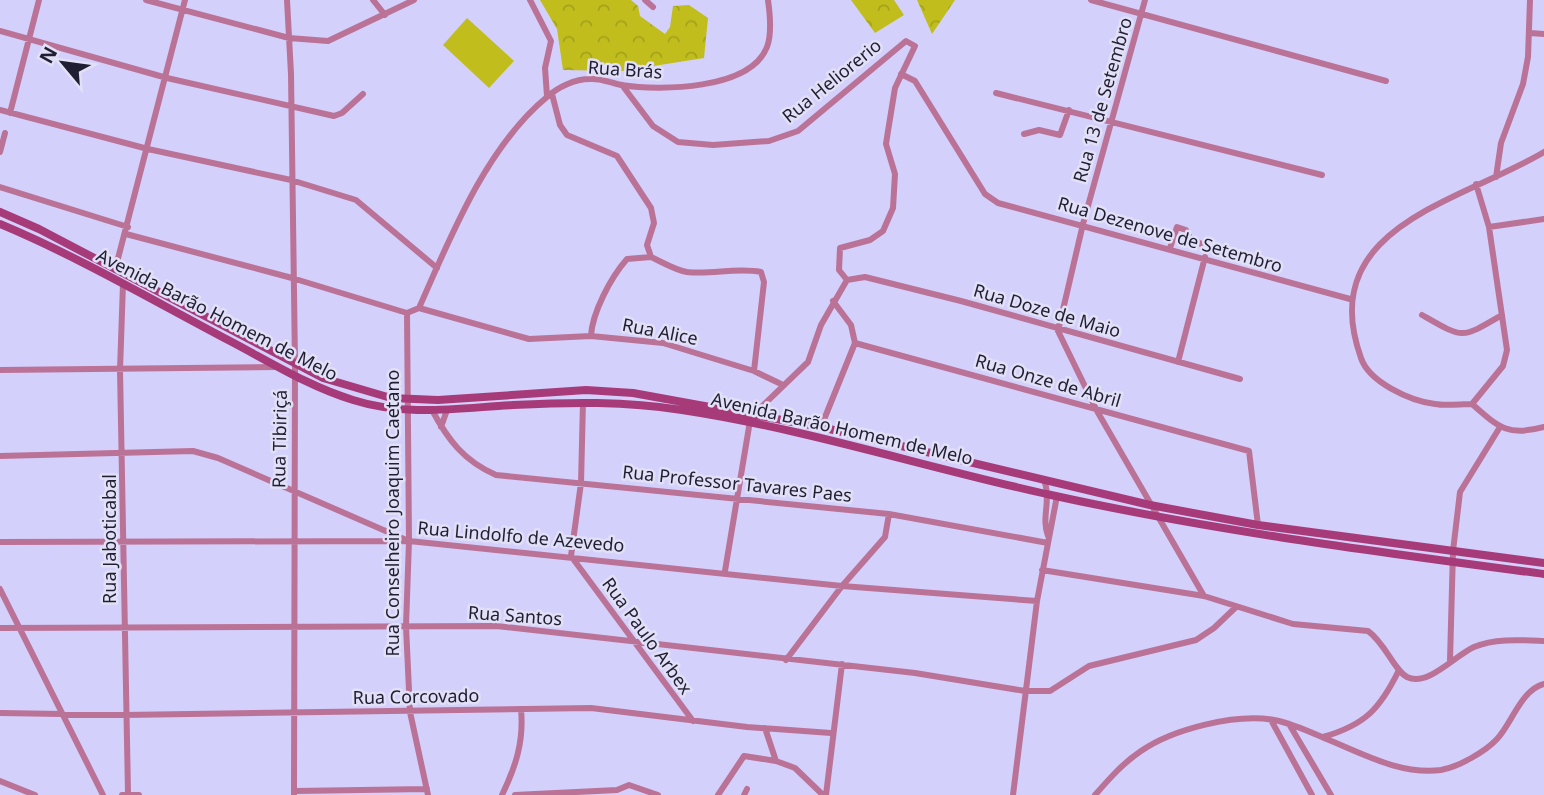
<svg xmlns="http://www.w3.org/2000/svg" width="1544" height="795" viewBox="0 0 1544 795" font-family="'Noto Sans',sans-serif">
<style>
.forest{fill:url(#forest-crowns)}
.pitch{fill:#c0bd1d}
.lines{fill:none;stroke-linecap:round;stroke-linejoin:round}
.minor{stroke:#bb7297;stroke-width:6}
.secondary{stroke:#a73b79;stroke-width:8}
.labels{text-anchor:middle;stroke-width:5;stroke-linejoin:round;paint-order:stroke}
.street-label{font-size:18px;fill:#201e32;stroke:#e1e0f6}
</style>
<defs>
<pattern id="forest-crowns" width="20" height="18" patternUnits="userSpaceOnUse" patternTransform="scale(1.75)"><rect width="20" height="18" fill="#c0bd1d"/><path d="M2 6a3 3 0 1 1 6 0M12 15a3 3 0 1 1 6 0" fill="none" stroke="#a5a21b"/></pattern>
</defs>
<rect width="100%" height="100%" fill="#d3d0fb"/>
<path class="forest" d="M 540,0 L 631,0 L 638,6 L 640,16 L 665,34 L 670,27 L 673,6 L 689,5 L 708,18 L 704,58 L 622,71 L 563,70 L 557,29 Z
M 851,0 L 894,0 L 904,15 L 875,33 Z
M 917,0 L 955,0 L 932,34 Z"/>
<path class="pitch" d="M 467,18 L 514,61 L 489,88 L 443,45 Z"/>
<g class="lines">
<path class="minor" d="M 146,0 L 289,38 L 328,41 L 414,0
M 287,0 L 291,74 L 295,363 L 294,795
M 373,0 L 385,15
M 530,0 L 551,41 L 545,68 L 547,96
M 645,0 L 653,7
M 1091,0 L 1386,81
M 0,31 L 167,78 L 334,116 L 342,113 L 363,94
M 1530,33 L 1544,34
M 901,74 L 915,81 L 985,194 L 998,203 L 1350,299
M 622,85 L 653,126 L 678,142 L 713,145 L 769,141 L 798,131 L 906,41 L 915,46 L 895,88 L 888,131 L 886,144 L 895,174 L 893,208 L 883,231 L 870,240 L 840,248 L 839,270 L 847,280
M 996,93 L 1322,175
M 552,94 L 560,125 L 567,135 L 617,156 L 651,208 L 654,223 L 647,245 L 651,257 C 662,262 675,270 687,272 C 712,275 736,267 761,272 L 764,282 L 754,371
M 0,110 L 148,149 L 291,180 L 356,200 L 437,268
M 10,113 L 39,0
M 1024,134 L 1039,130 L 1060,135 L 1069,110
M 0,152 L 5,133
M 1544,152 C 1460,202 1314,227 1361,358 C 1369,382 1410,401 1435,404 C 1446,406 1460,404 1472,404 C 1498,427 1508,437 1544,427
M 1496,177 L 1501,143 L 1523,84 L 1528,57 L 1530,0
M 0,187 L 128,227
M 1489,227 L 1544,219
M 126,234 L 292,278 L 407,313
M 1170,248 L 1177,227 L 1186,230 L 1190,238 L 1205,246
M 115,270 L 185,0
M 847,280 L 865,277 L 961,301 L 1240,379
M 123,284 L 120,370 L 128,793
M 419,308 C 450,238 486,147 547,97 C 558,87 575,79 590,79 C 601,78 611,83 621,85 C 660,91 750,90 767,47 C 772,34 770,14 768,0
M 407,313 L 409,541 L 406,626 L 410,712 L 428,795
M 407,313 L 419,308 L 529,339 L 591,336 L 663,343 L 754,371 L 781,384
M 1422,315 C 1464,339 1461,339 1502,315
M 1058,331 L 1083,224 L 1145,0
M 1058,331 L 1097,411 L 1204,596
M 591,336 C 592,313 611,277 627,259 L 651,257
M 855,343 L 1249,451 L 1258,525
M 1178,362 L 1205,257
M 0,370 L 276,367
M 583,402 L 581,483 L 571,556 L 693,721
M 1472,404 L 1503,366 L 1507,350 L 1489,227 L 1476,184
M 432,410 C 448,440 464,461 496,475 L 889,514 L 1048,543
M 753,415 L 808,362 L 821,325 L 847,280
M 441,427 L 447,410
M 821,427 L 855,343 L 851,325 L 833,301
M 0,456 L 193,451 L 218,458 L 404,539
M 1045,483 C 1051,501 1041,518 1048,536
M 0,542 L 409,541 L 842,586 L 1037,601
M 1042,570 L 1204,596 L 1293,624 L 1368,631 C 1385,643 1394,670 1407,677 C 1428,687 1454,656 1474,647 C 1495,638 1521,640 1544,641
M 725,571 L 750,421
M 0,589 L 103,795
M 0,628 L 496,626 L 915,673 L 1025,691 L 1050,691 L 1089,666 L 1196,640 L 1214,628 L 1235,608
M 786,660 L 842,586 L 885,537 L 889,514
M 1450,660 L 1453,551 L 1460,492 L 1500,427
M 0,713 L 124,715 L 591,708 L 747,727 L 831,733
M 1271,720 L 1312,795
M 1289,724 L 1331,795
M 765,728 L 776,761 L 795,768 L 823,795
M 1323,737 C 1365,725 1380,709 1399,670
M 0,781 L 35,795
M 295,791 L 427,789
M 122,795 L 139,795
M 502,795 C 516,766 524,741 521,709
M 515,795 L 617,790 L 629,785 L 658,795
M 718,795 L 744,756 L 776,761
M 744,795 L 747,789
M 826,795 L 842,664
M 1013,795 L 1037,601 L 1057,496
M 1095,795 C 1109,779 1123,763 1141,751 C 1173,729 1236,713 1274,720 C 1291,723 1308,731 1324,738 C 1362,753 1399,775 1441,770 C 1458,767 1485,752 1497,739 C 1512,723 1521,690 1544,684"/>
<path class="secondary" d="M 0,212 L 39,229 L 323,378 L 391,398 L 438,400 L 586,390 L 633,393 L 821,427 L 1150,505 L 1258,525 L 1544,563
M 0,224 C 79,257 154,301 230,341 C 270,362 310,387 353,400 C 406,417 459,408 513,405 C 570,402 625,401 682,410 C 807,429 927,468 1051,495 C 1214,531 1379,552 1544,574"/>
</g>
<g class="labels">
<g class="street-label">
<text transform="translate(625 70) rotate(4)" y="6">Rua Brás</text>
<text transform="translate(832 81) rotate(-39)" y="6">Rua Heliorerio</text>
<text transform="translate(1103 100) rotate(-74)" y="6">Rua 13 de Setembro</text>
<text transform="translate(1170 235) rotate(16)" y="6">Rua Dezenove de Setembro</text>
<text transform="translate(1047 311) rotate(16)" y="6">Rua Doze de Maio</text>
<text transform="translate(217 315) rotate(27)" y="6">Avenida Barão Homem de Melo</text>
<text transform="translate(660 332) rotate(11)" y="6">Rua Alice</text>
<text transform="translate(1048 381) rotate(16)" y="6">Rua Onze de Abril</text>
<text transform="translate(842 429) rotate(13)" y="6">Avenida Barão Homem de Melo</text>
<text transform="translate(280 439) rotate(-89)" y="6">Rua Tibiriçá</text>
<text transform="translate(737 484) rotate(6)" y="6">Rua Professor Tavares Paes</text>
<text transform="translate(393 513) rotate(-90)" y="6">Rua Conselheiro Joaquim Caetano</text>
<text transform="translate(521 537) rotate(5)" y="6">Rua Lindolfo de Azevedo</text>
<text transform="translate(110 539) rotate(-90)" y="6">Rua Jaboticabal</text>
<text transform="translate(515 616) rotate(4)" y="6">Rua Santos</text>
<text transform="translate(647 636) rotate(54)" y="6">Rua Paulo Arbex</text>
<text transform="translate(416 697) rotate(-1)" y="6">Rua Corcovado</text>
</g>
</g>
<g transform="translate(63 63) rotate(299)" stroke="#e1e0f6" stroke-width="5" paint-order="stroke">
<path d="M0-5L12 26L0 18L-12 26Z" fill="#201e32"/>
<text y="-10" font-size="19" font-weight="bold" text-anchor="middle" fill="#201e32">N</text>
</g>
</svg>
